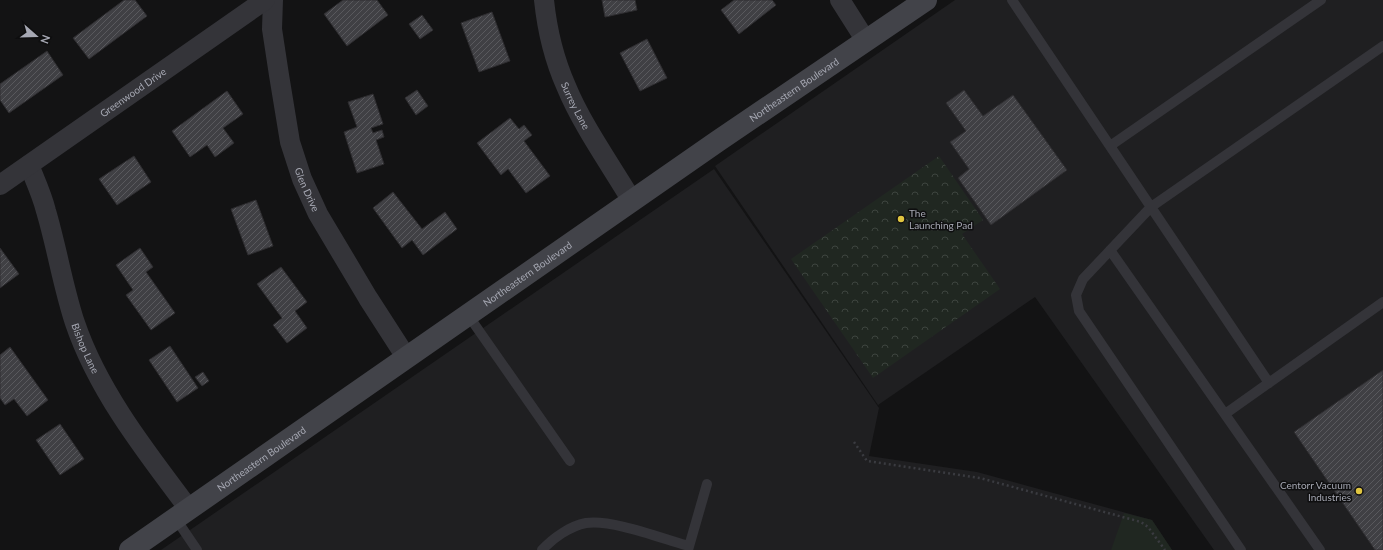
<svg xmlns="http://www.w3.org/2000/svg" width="1383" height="550" viewBox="0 0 1383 550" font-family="Lato,sans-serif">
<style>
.built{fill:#1f1f21}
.park{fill:url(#park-crowns)}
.pitch{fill:#202721}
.building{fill:url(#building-hatch);stroke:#2e2d30}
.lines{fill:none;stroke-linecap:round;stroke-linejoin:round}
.path{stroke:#3a3b40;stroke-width:2.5;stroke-dasharray:2 3;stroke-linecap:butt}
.lane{stroke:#343439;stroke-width:10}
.street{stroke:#343439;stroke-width:20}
.secondary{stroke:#424349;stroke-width:22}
.poi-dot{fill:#e0c540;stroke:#0e0e0f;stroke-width:1.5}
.labels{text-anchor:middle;stroke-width:3;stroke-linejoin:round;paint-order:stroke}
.street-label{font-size:10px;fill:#a6a8b3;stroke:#0e0e0f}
.poi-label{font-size:10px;fill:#a6a8b3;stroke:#0e0e0f;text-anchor:start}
</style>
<defs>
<pattern id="park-crowns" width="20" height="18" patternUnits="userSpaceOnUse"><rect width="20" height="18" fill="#202721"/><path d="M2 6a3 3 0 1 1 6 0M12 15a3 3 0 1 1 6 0" fill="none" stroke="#3d443f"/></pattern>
<pattern id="building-hatch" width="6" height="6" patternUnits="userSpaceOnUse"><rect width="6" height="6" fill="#404044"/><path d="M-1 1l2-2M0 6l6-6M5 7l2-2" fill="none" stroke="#59595d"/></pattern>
</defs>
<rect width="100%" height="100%" fill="#131314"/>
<path class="built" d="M 955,0 L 1383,0 L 1383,550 L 1214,550 L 1035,297 L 878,405 L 715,166 Z
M 714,169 L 879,408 L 869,456 L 977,472 L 1152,520 L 1172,550 L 161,550 Z"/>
<path class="park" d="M 939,156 L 983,220 L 962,234 L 1000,289 L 873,378 L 791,259 Z"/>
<path class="pitch" d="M 1124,513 L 1152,520 L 1172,550 L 1111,550 Z"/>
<path class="building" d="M 124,0 L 135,0 L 147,16 L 89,59 L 73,38 Z
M 343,0 L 377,0 L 388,15 L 347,46 L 324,14 Z
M 602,0 L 635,0 L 637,10 L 605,17 Z
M 734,0 L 772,0 L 776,5 L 739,34 L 721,10 Z
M 492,12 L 510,61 L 479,72 L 461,23 Z
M 422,15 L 433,30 L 420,39 L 409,24 Z
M 647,39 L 667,78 L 640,91 L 620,53 Z
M 47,51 L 63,75 L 9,113 L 0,100 L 0,84 Z
M 417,90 L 428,106 L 416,115 L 405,98 Z
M 964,90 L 983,116 L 1013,95 L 1067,170 L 991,225 L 958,178 L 969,169 L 950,142 L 966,131 L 946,103 Z
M 227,91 L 243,114 L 223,128 L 234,143 L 215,157 L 207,145 L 190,157 L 172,131 Z
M 373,94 L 383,124 L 371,128 L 373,133 L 382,130 L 384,137 L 376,140 L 384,164 L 357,173 L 344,132 L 357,127 L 348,102 Z
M 510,118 L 519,129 L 524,125 L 532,135 L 524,141 L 550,176 L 526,193 L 508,169 L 501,175 L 477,143 Z
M 134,156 L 151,182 L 117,205 L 99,179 Z
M 393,192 L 422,229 L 445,212 L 457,229 L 423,255 L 412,240 L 402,248 L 373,208 Z
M 256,200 L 273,246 L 248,255 L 231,209 Z
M 0,248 L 19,274 L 0,288 Z
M 140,248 L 153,267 L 146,272 L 175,313 L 151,330 L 126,295 L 133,290 L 116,265 Z
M 281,267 L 307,302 L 295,311 L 307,328 L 287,343 L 273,325 L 282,318 L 257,284 Z
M 170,346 L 198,388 L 177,402 L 149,360 Z
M 10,347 L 48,400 L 27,416 L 14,399 L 5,405 L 0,398 L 0,355 Z
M 1383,370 L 1383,550 L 1375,550 L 1294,432 Z
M 203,372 L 209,381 L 202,386 L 195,377 Z
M 60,424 L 84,459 L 60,475 L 36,440 Z"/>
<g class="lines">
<path class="path" d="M 854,442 L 867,461 L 980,478 L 1141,522 L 1148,527 L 1165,550"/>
<path class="lane" d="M 1012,0 L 1269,383
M 1110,146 L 1321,0
M 1110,250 L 1320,550
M 468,315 L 570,461
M 1225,414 L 1383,302
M 176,519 L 197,550
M 542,550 C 553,538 570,526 586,523 C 612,519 663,539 689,546
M 688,550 L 707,484
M 1241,550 L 1079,311 L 1076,295 L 1083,279 L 1151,207 L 1383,46"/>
<g class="street">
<path id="s1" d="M 273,0 L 272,29 L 279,75 L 290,142 L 302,179 L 318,214 L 368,298 L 406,357"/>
<path id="s2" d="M 544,0 C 547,29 554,59 566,86 C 582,125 610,164 632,201"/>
<path d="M 840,0 L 866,41"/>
<path id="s3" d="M 29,165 C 35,180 42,195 46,211 C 57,248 63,287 75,323 C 98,391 146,452 189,509"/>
<path id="s4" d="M 0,185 L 265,0"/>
</g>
<path class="secondary" id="s5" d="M 130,550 L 718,141 L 926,0"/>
</g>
<g class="poi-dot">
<circle cx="901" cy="219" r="4"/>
<circle cx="1359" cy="491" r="4"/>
</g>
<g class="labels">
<g class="street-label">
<text dy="4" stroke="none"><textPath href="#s5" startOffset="808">Northeastern Boulevard</textPath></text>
<text dy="4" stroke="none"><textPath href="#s4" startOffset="162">Greenwood Drive</textPath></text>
<text dy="4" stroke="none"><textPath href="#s2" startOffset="111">Surrey Lane</textPath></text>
<text dy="4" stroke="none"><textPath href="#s1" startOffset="194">Glen Drive</textPath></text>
<text dy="4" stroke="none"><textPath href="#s5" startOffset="484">Northeastern Boulevard</textPath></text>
<text dy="4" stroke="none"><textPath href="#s3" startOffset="192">Bishop Lane</textPath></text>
<text dy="4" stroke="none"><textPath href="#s5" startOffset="160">Northeastern Boulevard</textPath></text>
</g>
<g class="poi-label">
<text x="909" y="217">The<tspan x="909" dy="12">Launching Pad</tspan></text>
<text x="1351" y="489" text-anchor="end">Centorr Vacuum<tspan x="1351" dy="12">Industries</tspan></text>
</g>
</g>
<g transform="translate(36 36) rotate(110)" stroke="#0e0e0f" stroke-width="3" paint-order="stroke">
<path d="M0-3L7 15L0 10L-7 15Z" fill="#a6a8b3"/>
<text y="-6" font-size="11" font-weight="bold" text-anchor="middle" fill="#a6a8b3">N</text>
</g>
</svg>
